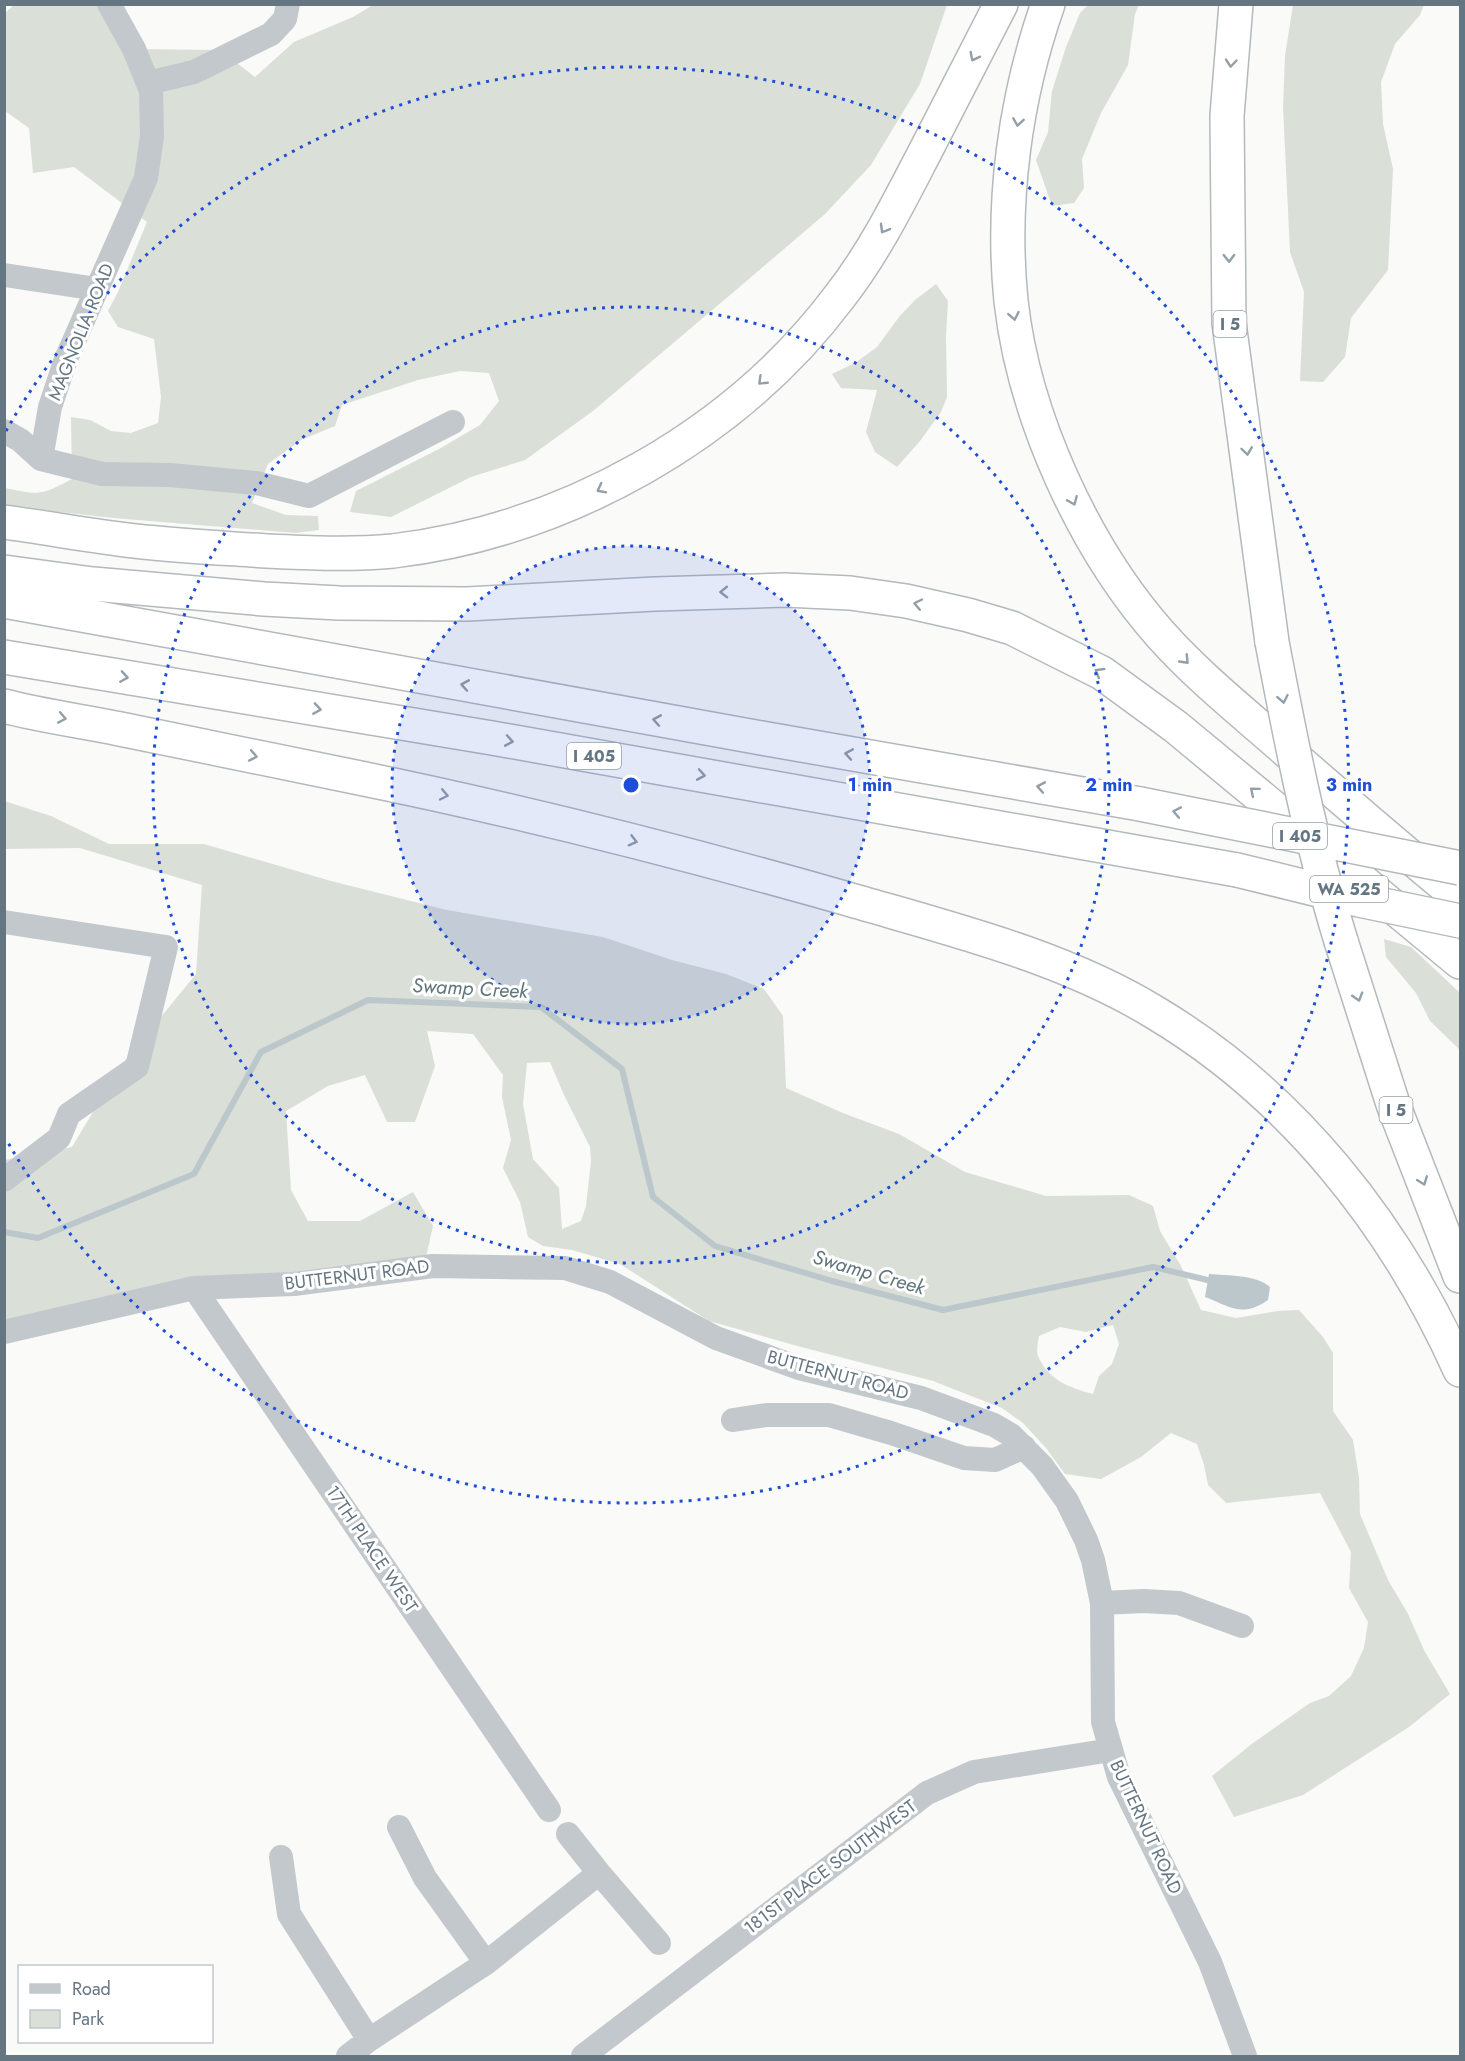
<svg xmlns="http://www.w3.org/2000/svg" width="1465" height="2061" viewBox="0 0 1465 2061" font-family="Jost,sans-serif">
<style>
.green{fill:#dadfd7;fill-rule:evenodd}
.water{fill:#bbc7cb}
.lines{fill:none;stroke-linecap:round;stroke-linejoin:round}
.stream{stroke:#bbc7cb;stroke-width:6}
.highway-casing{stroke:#b4b9bd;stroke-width:36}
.minor{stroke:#c3c8cc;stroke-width:24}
.highway{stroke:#fff;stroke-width:33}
.highway-bridge-casing{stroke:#b4b9bd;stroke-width:36;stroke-linecap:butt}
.highway-bridge{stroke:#fff;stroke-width:33}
.oneway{stroke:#939fa8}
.ring{fill:none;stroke:#1d4ed8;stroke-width:3;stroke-dasharray:3 6}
.labels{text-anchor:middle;stroke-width:6;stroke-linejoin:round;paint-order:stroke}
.shield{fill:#fff;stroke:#939fa8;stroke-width:1.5}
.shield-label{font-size:16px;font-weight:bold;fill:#657683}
.street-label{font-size:18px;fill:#657683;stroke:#fff}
.water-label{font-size:20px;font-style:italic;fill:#60757c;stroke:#fff}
.centre{fill:#1d4ed8;stroke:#fff;stroke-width:3}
.ring-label{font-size:18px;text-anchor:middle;font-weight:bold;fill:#1d4ed8;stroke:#fff;stroke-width:6;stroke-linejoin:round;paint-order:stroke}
</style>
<rect width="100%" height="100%" fill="#fafaf8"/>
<path class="green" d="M 14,5 L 109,5 L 134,49 L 220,50 L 255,77 L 294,42 L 353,17 L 373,5 L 947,5 L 920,84 L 871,165 L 825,214 L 743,284 L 593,411 L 525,460 L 471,477 L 391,517 L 350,512 L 356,491 L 439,449 L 480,425 L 499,401 L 489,373 L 460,371 L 418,380 L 342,405 L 335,426 L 301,440 L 268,464 L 252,503 L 286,515 L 318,516 L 319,530 L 295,533 L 113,518 L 5,506 L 5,488 C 40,495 40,496 72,479 L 71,417 L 90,420 L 111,431 L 131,433 L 158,423 L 161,397 L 154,339 L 118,327 L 108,311 L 118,292 L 147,222 L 74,167 L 33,173 L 29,128 L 5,111 L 5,13 Z
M 1088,5 L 1139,5 L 1135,14 L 1128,65 L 1101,113 L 1082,159 L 1084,188 L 1074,203 L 1052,206 L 1036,160 L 1048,132 L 1052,91 L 1066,47 L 1080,13 Z
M 1293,5 L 1424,5 L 1420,15 L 1395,44 L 1381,82 L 1383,124 L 1393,169 L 1388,270 L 1351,318 L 1345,357 L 1323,382 L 1300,381 L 1304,292 L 1290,252 L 1283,107 L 1285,56 Z
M 936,284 L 948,301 L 946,336 L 947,397 L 941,412 L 920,441 L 897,467 L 875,452 L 866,432 L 877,390 L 841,388 L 832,374 L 855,363 L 877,347 L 899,317 L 915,300 Z
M 4,801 L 51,816 L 109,844 L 204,844 L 331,881 L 447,910 L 603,937 L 672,960 L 726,974 L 764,989 L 783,1016 L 786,1088 L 843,1113 L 899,1134 L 965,1172 L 1046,1196 L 1129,1195 L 1153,1206 L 1160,1231 L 1181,1266 L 1201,1310 L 1236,1318 L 1278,1311 L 1299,1310 L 1323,1337 L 1333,1353 L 1333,1411 L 1353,1440 L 1359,1478 L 1360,1514 L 1388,1580 L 1408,1614 L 1425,1652 L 1450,1694 L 1409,1727 L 1303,1795 L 1234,1817 L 1212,1776 L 1253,1743 L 1310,1703 L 1329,1696 L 1351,1676 L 1364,1648 L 1368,1622 L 1349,1588 L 1351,1552 L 1320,1493 L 1226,1503 L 1208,1485 L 1204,1465 L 1197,1444 L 1171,1433 L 1141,1457 L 1101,1479 L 1065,1474 L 1046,1448 L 1023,1423 L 1002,1408 L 933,1381 L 801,1347 L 709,1321 L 620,1264 L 572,1250 L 543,1246 L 528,1237 L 520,1202 L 503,1168 L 511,1140 L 502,1097 L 503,1075 L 473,1034 L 427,1031 L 435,1066 L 415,1122 L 387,1122 L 365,1075 L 328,1086 L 286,1111 L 291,1190 L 308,1221 L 360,1221 L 413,1192 L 433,1226 L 426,1257 L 5,1326 L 5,1160 L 72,1147 L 120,1067 L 196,974 L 202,885 L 80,848 L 5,849 ZM 550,1062 L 564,1095 L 590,1147 L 591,1161 L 586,1206 L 581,1221 L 562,1229 L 559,1188 L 533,1159 L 523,1104 L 527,1063 ZM 1113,1325 L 1119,1344 L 1112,1364 L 1099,1376 L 1093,1394 C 1070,1388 1048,1380 1038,1356 C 1036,1350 1038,1342 1039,1336 L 1060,1327 L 1086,1332 Z
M 1384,939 L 1411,947 L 1460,993 L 1460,1050 L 1430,1021 L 1416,993 L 1386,957 Z"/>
<path class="water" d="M 1209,1274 C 1228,1276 1255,1274 1270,1287 L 1268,1300 C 1242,1318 1231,1307 1205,1297 Z"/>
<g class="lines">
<path class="stream" d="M 4,1232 L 38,1238 L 194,1174 L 261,1052 L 368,1000 L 541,1007 L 622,1069 L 653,1197 L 715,1246 L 832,1281 L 943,1310 L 1153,1267 L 1216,1282"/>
<g class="highway-casing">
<path id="highway" d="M 1048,4 C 1015,98 1001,202 1011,301 C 1024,417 1084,548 1161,635 C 1195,673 1234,705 1272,738 C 1334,792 1396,846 1460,898
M 1236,4 L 1227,116 L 1229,323 L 1272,642
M 4,522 C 48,528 92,536 135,541 C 179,546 223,548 267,551 C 308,553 351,555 393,551 C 566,530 735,436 840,296 C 875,251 900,200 926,150 C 951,102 976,53 1001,4
M 4,572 L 93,584 L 264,599 L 339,603 L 467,604 L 655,594 L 785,590 L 850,593 L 906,601 L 968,615 L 1012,628 L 1102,673 L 1176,727 L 1460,962
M 4,601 L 767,739 L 1140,804
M 4,657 L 492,738 L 1237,870
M 4,706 C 42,716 81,721 120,729 C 197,745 274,760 350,776 C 518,810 683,852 848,899 C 950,929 1062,956 1154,1012 C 1292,1094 1395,1225 1460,1370
M 1341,941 L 1393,1104 L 1460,1276"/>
</g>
<path class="minor" d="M 148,83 L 194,72 L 271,34 L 285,19 L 288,4
M 4,275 L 97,289
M 4,431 L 20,440 L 41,459 L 102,474 L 170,475 L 256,483 L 309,496 L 453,422
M 41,459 L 50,407 L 66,359 L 146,178 L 152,136 L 151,91 L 134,49 L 109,4
M 4,922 L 166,947 L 137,1067 L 69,1114 L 59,1138 L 4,1180
M 194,1288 L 549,1810
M 4,1332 L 194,1288 L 294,1284 L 433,1266 L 565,1268 L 610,1282 L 716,1338 L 799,1368 L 921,1398 L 994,1425 L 1011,1435 L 1042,1466 L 1067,1501 L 1086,1540 L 1093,1560 L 1102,1603 L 1103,1722 L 1119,1777 L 1210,1962 L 1245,2056
M 733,1420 L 767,1415 L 829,1415 L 891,1433 L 964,1458 L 995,1460 L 1024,1447
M 1102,1603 L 1144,1601 L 1179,1603 L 1242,1626
M 399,1827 L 425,1878 L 486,1963
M 568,1834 L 599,1873 L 659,1943
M 281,1857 L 289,1914 L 369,2040
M 348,2056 L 369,2040 L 486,1963 L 599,1873
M 583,2056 L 927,1793 L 974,1772 L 1111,1750"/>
<use href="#highway" class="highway"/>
<g class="highway-bridge-casing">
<path id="highway-bridge" d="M 1272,642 C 1291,742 1311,843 1341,941
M 1140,804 L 1460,868
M 1237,870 L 1359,900 L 1460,921"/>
</g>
<use href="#highway-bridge" class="highway-bridge"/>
</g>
<defs><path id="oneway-chevron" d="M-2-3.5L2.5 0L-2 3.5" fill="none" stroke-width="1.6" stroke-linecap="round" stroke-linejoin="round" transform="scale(1.5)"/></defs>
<g class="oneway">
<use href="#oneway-chevron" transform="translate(974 57) rotate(117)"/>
<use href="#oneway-chevron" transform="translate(1231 63) rotate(95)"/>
<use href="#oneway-chevron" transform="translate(1018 122) rotate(99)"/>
<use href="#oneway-chevron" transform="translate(884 229) rotate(120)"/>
<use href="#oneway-chevron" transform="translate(1229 258) rotate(89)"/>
<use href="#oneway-chevron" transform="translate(1014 316) rotate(79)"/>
<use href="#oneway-chevron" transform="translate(762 381) rotate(136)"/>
<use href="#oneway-chevron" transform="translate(1247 451) rotate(82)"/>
<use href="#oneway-chevron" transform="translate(601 489) rotate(153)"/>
<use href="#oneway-chevron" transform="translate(1073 501) rotate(67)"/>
<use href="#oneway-chevron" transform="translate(724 592) rotate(179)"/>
<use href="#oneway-chevron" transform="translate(918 604) rotate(-168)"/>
<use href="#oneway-chevron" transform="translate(1185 660) rotate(46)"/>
<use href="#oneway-chevron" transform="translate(1099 672) rotate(-149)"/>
<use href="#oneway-chevron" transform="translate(124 677) rotate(9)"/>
<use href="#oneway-chevron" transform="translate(465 685) rotate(-170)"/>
<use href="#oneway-chevron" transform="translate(1283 699) rotate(79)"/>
<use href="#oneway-chevron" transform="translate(317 709) rotate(9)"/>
<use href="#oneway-chevron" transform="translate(62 718) rotate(11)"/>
<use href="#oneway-chevron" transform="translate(657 720) rotate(-170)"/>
<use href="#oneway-chevron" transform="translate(509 741) rotate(10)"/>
<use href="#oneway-chevron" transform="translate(849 754) rotate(-170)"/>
<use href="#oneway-chevron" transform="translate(253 756) rotate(11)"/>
<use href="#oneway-chevron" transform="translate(701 775) rotate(10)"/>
<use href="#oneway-chevron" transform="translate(1041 787) rotate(-170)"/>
<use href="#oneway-chevron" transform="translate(1254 791) rotate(-140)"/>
<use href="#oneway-chevron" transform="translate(444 795) rotate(12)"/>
<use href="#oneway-chevron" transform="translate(1177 812) rotate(-169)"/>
<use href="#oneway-chevron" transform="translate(633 841) rotate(15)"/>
<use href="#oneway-chevron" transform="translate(1358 997) rotate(73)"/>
<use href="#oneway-chevron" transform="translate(1423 1181) rotate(69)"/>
</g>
<circle cx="631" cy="785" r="239" fill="#1d4ed8" fill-opacity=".12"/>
<g class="ring">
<circle cx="631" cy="785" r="239"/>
<circle cx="631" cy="785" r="478"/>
<path d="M6 431A718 718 0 1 1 6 1139"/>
</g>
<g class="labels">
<g class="shield">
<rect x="1213.5" y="311" width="33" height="26" rx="4.5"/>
<rect x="567" y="743" width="54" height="26" rx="4.5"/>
<rect x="1273" y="823" width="54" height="26" rx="4.5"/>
<rect x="1310" y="876" width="78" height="26" rx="4.5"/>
<rect x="1379.5" y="1097" width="33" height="26" rx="4.5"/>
</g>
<g class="shield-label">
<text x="1230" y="330">I 5</text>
<text x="594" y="762">I 405</text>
<text x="1300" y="842">I 405</text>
<text x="1349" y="895">WA 525</text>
<text x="1396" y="1116">I 5</text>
</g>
<g class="street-label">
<text transform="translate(81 332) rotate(-68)" y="6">MAGNOLIA ROAD</text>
<text transform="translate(357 1275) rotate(-7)" y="6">BUTTERNUT ROAD</text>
<text transform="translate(838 1375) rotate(15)" y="6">BUTTERNUT ROAD</text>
<text transform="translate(372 1549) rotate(56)" y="6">17TH PLACE WEST</text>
<text transform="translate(1146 1827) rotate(65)" y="6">BUTTERNUT ROAD</text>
<text transform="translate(830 1867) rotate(-37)" y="6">181ST PLACE SOUTHWEST</text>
</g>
<g class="water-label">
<text transform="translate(470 988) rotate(3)" y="7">Swamp Creek</text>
<text transform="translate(869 1272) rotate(16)" y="7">Swamp Creek</text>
</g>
</g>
<circle cx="631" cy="785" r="9" class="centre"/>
<g class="ring-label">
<text x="870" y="791">1 min</text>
<text x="1109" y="791">2 min</text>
<text x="1349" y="791">3 min</text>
</g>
<rect width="1465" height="2061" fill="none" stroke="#657683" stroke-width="12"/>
<rect x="18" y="1965" width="195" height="78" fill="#ffffff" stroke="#c1c8cd" stroke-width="1.5"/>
<rect x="30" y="1984" width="30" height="9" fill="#c3c8cc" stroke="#c1c8cd" stroke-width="1.5"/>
<text x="72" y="1995" font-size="18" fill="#657683">Road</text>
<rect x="30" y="2010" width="30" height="18" fill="#dadfd7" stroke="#c1c8cd" stroke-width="1.5"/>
<text x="72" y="2025" font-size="18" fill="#657683">Park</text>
</svg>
